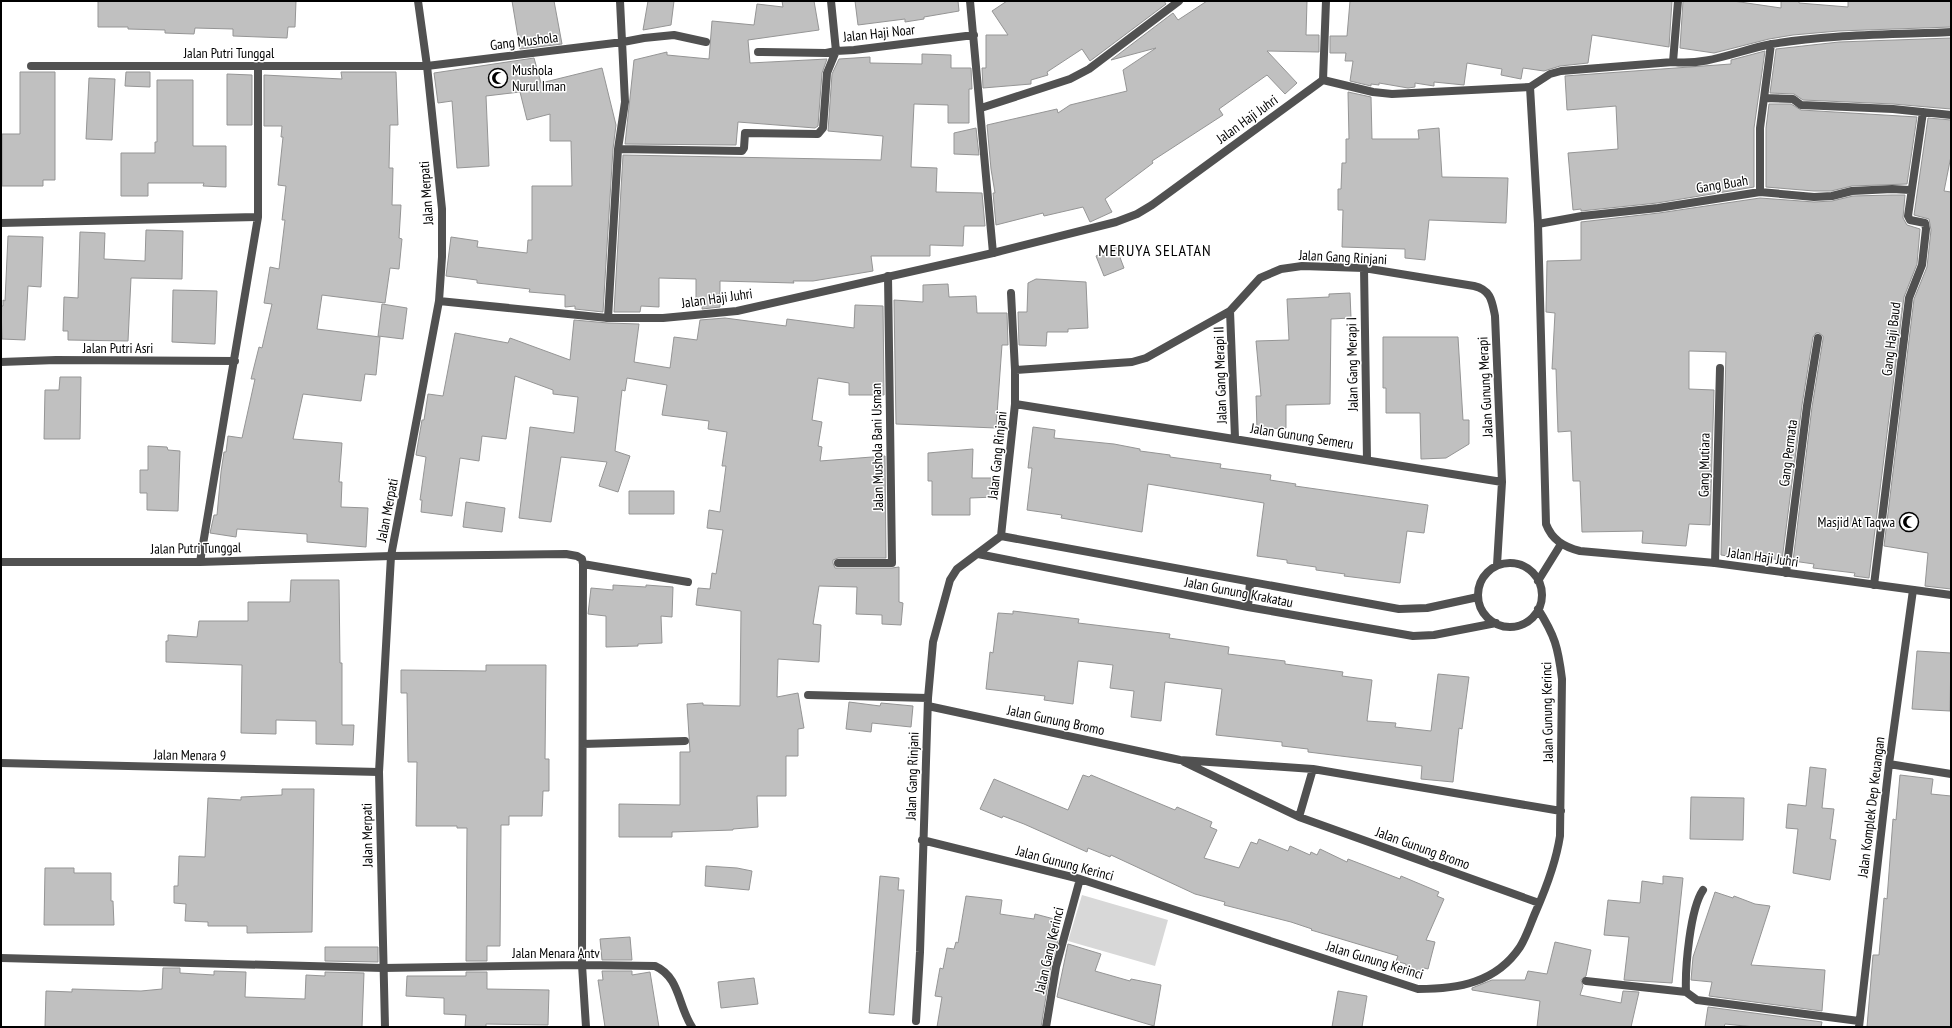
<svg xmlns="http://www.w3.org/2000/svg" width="1952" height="1028" viewBox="0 0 1952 1028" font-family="'PT Sans Narrow',sans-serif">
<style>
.green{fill:#d8d8d8}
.building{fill:#c0c0c0;stroke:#959595}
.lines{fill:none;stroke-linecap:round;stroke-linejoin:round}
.minor{stroke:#515151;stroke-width:8}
.tertiary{stroke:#515151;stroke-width:8}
.labels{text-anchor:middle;stroke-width:3;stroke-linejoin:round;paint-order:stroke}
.street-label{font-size:14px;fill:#000;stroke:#fff}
.poi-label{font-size:14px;fill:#000;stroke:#fff;text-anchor:start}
.quarter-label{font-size:16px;letter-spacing:1px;fill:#000;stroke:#fff}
</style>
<rect width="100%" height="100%" fill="#fff"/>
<path class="green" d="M 1082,895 L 1168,920 L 1155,966 L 1068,941 Z"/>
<path class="building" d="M 98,1 L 296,1 L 295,27 L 288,27 L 287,38 L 233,36 L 233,29 L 195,28 L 194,34 L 165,33 L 165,30 L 128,29 L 128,27 L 98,27 Z
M 512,1 L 554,1 L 562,44 L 520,49 Z
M 648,1 L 674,1 L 671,25 L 643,30 Z
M 782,1 L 814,1 L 819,30 L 748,40 L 750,63 L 827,59 L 822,73 L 818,126 L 815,128 L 738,122 L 736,145 L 625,144 L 634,60 L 667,52 L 667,55 L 709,59 L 712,21 L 754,25 L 757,4 L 783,7 Z
M 855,1 L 958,1 L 959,11 L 924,17 L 924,19 L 905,22 L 905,19 L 858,25 Z
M 1007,1 L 1164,1 L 1166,4 L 1090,61 L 1082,49 L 1047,72 L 1048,75 L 1031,80 L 1031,84 L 983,88 L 982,68 L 986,68 L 986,35 L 1008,35 L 992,11 Z
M 1207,1 L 1307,1 L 1306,35 L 1319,35 L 1319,52 L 1267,51 L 1297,83 L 1285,94 L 1267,75 L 1219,109 L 1223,115 L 1152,161 L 1153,163 L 1105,199 L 1112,212 L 1090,222 L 1083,207 L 1044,216 L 1043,213 L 996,225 L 993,193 L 995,193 L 991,169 L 987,125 L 1057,109 L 1058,113 L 1070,105 L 1127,91 L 1123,70 L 1156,48 L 1111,60 L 1173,13 L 1178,20 Z
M 1350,1 L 1672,1 L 1669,47 L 1592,35 L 1588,63 L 1560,66 L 1544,71 L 1523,68 L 1521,79 L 1501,75 L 1502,69 L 1467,63 L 1464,85 L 1434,82 L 1434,86 L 1415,83 L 1415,87 L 1408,88 L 1379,83 L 1379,85 L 1371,84 L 1371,86 L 1350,81 L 1353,61 L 1345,61 L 1346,53 L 1330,53 L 1330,36 L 1347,36 Z
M 1683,1 L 1733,1 L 1781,8 L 1781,1 L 1799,1 L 1799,3 L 1848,7 L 1848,1 L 1951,1 L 1951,27 L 1838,31 L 1793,35 L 1769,39 L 1714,53 L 1680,48 Z
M 1951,38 L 1951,109 L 1893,104 L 1803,100 L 1794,94 L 1770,93 L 1776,49 L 1839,42 Z
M 1765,51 L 1754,128 L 1754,187 L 1657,203 L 1581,211 L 1581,209 L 1573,210 L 1568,153 L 1618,149 L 1616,106 L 1567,110 L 1565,76 L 1731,64 L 1731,60 Z
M 922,54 L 951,55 L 951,68 L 971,68 L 972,89 L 969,89 L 969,123 L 948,123 L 948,105 L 914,104 L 911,167 L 937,168 L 936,192 L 982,193 L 985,226 L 964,226 L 963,246 L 930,245 L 930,256 L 871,256 L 873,271 L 813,281 L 793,281 L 794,283 L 720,281 L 720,307 L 702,309 L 703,300 L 696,300 L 696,279 L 659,278 L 659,307 L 641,306 L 640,312 L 614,312 L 623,155 L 881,160 L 883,136 L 828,131 L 832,74 L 839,59 L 870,57 L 870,63 L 922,64 Z
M 534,58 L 541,83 L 602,68 L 616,125 L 613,149 L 603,312 L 575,309 L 575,306 L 565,307 L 565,295 L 529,292 L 530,289 L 477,283 L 477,280 L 446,276 L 451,237 L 478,241 L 477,247 L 527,253 L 528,240 L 532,240 L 532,186 L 572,186 L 571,141 L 550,141 L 550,114 L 527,120 L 520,92 L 486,96 L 489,166 L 457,168 L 452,101 L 438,103 L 434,73 Z
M 20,72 L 55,72 L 55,180 L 43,180 L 43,186 L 2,186 L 2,134 L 20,134 Z
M 126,72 L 150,72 L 150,87 L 125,86 Z
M 341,72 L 396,72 L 398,125 L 390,125 L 389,168 L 393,168 L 392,205 L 401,205 L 399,238 L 402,239 L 399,269 L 390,268 L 385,303 L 322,295 L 317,329 L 380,337 L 376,375 L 365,374 L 361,401 L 303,394 L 293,439 L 342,443 L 339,482 L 342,482 L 341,507 L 368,508 L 366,547 L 307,542 L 307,534 L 237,529 L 236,537 L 210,533 L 214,515 L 217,515 L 221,472 L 224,452 L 226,452 L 228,436 L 242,438 L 255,379 L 251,379 L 259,347 L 262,348 L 272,304 L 264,303 L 270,267 L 279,269 L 285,220 L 282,220 L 286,186 L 278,185 L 283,137 L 281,137 L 282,126 L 264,126 L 264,75 L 342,79 Z
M 227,74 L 252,75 L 252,125 L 227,125 Z
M 89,78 L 115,79 L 112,140 L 86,139 Z
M 157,80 L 193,80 L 193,146 L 226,146 L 226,187 L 203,186 L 204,183 L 148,183 L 148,196 L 121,196 L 121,153 L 155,153 L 155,142 L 157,142 Z
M 1348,92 L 1371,97 L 1372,139 L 1419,139 L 1418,130 L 1439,128 L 1442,177 L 1508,178 L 1506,223 L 1429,220 L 1425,260 L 1405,258 L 1405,249 L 1342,247 L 1343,210 L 1338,210 L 1338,189 L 1341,189 L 1342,163 L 1346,163 L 1346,139 L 1349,139 Z
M 1769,104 L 1791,104 L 1801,110 L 1917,117 L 1907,184 L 1852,186 L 1831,191 L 1814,191 L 1766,187 L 1766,128 Z
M 1928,118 L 1951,120 L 1951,156 L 1944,191 L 1951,192 L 1951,589 L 1925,586 L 1928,553 L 1884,546 L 1914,299 L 1927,267 L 1931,230 L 1929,219 L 1914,215 Z
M 976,128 L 979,155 L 954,154 L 954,133 Z
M 1892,195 L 1905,195 L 1903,218 L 1907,225 L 1920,229 L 1917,264 L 1904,297 L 1869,578 L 1854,576 L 1855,573 L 1813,568 L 1814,564 L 1793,561 L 1812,407 L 1823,339 L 1823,336 L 1819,333 L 1816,333 L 1813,337 L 1802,405 L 1782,560 L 1766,558 L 1766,561 L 1748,559 L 1721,555 L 1726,352 L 1689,351 L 1689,389 L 1714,390 L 1710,525 L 1689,524 L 1686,546 L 1642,543 L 1643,531 L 1582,532 L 1580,481 L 1573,481 L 1571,431 L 1558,432 L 1556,369 L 1552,369 L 1555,313 L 1546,312 L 1547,261 L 1581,260 L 1581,222 L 1659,213 L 1760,198 L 1814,202 L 1832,201 L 1853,196 Z
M 146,230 L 183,231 L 182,279 L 131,278 L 128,341 L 68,340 L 68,331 L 63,331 L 64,297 L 78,298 L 80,232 L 105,233 L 104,259 L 145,261 Z
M 8,236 L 43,237 L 41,287 L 28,286 L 25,340 L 2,339 L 1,306 L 3,306 L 3,300 L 5,301 Z
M 1116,247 L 1124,268 L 1104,276 L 1096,256 Z
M 1036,279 L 1086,282 L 1088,328 L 1068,329 L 1068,332 L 1047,332 L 1046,346 L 1019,345 L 1018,312 L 1027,312 L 1028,283 Z
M 948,284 L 949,297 L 976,296 L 977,313 L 1007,313 L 1008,345 L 1002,345 L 996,428 L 896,424 L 894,300 L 923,302 L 923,285 Z
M 173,290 L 217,291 L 215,344 L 172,342 Z
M 1350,293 L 1351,318 L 1331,319 L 1330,404 L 1286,405 L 1286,428 L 1257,429 L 1256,396 L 1261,396 L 1256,341 L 1289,340 L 1287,299 L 1329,297 L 1329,294 Z
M 382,304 L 407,308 L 403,339 L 378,336 Z
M 855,305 L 883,306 L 884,395 L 849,395 L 849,383 L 818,378 L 812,420 L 822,422 L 818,446 L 822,447 L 820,461 L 885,456 L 886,558 L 838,558 L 833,560 L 833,563 L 835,568 L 892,568 L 899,567 L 899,602 L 903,603 L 901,625 L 882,624 L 882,615 L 856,614 L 857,587 L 819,586 L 813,624 L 821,625 L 819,662 L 778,659 L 777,697 L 798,693 L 804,728 L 798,729 L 798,756 L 786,756 L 786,796 L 757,796 L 758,827 L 733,829 L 733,830 L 672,832 L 672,837 L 619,837 L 619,804 L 680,805 L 680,752 L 690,752 L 687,704 L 703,703 L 703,705 L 740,706 L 741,611 L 696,605 L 698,588 L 710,589 L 712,573 L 716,574 L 723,530 L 707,528 L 709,510 L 720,512 L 726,466 L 722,466 L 727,432 L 708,429 L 709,421 L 662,415 L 667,385 L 627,378 L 625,391 L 622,390 L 615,451 L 630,456 L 618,492 L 599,486 L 607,462 L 561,457 L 551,522 L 519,518 L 530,427 L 574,433 L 578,397 L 553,394 L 553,390 L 515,376 L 506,439 L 482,436 L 479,461 L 460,458 L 452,516 L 421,512 L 422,500 L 420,500 L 426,457 L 416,455 L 422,420 L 424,420 L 428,394 L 443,396 L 455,333 L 508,343 L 510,338 L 570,360 L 574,320 L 608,323 L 639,324 L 634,362 L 670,368 L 674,337 L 697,340 L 700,320 L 725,318 L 786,326 L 787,319 L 854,328 Z
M 1383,337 L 1458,337 L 1463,420 L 1469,420 L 1469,444 L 1446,458 L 1421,459 L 1420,413 L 1386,413 L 1386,388 L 1383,388 Z
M 60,377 L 81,377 L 80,439 L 44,439 L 45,390 L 59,390 Z
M 1033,427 L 1055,430 L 1054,438 L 1114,444 L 1140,449 L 1140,451 L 1170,455 L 1170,457 L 1221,464 L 1220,468 L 1271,475 L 1270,480 L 1296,484 L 1295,486 L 1428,505 L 1424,533 L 1407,531 L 1400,583 L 1344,576 L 1345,574 L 1316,570 L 1316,567 L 1287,563 L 1287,560 L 1257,556 L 1264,503 L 1148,484 L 1142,532 L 1061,518 L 1062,515 L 1027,510 L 1032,468 L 1028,468 Z
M 148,446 L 167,447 L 168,450 L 180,451 L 178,511 L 147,510 L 147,493 L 140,493 L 140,470 L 148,470 Z
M 973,449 L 972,478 L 994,478 L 995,497 L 970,498 L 970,515 L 932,515 L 932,481 L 928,481 L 928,453 Z
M 629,491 L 674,491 L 674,514 L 629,514 Z
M 466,502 L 505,508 L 502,532 L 463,527 Z
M 291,580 L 339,580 L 340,663 L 342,663 L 342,725 L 354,725 L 353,745 L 316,744 L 316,721 L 276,720 L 276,734 L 241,733 L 242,665 L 166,662 L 166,641 L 168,641 L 168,635 L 197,637 L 199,621 L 248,621 L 248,602 L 290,602 Z
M 613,585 L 646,587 L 646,585 L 673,587 L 672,617 L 661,616 L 662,643 L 638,644 L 638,646 L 606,647 L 606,616 L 588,614 L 591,588 L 613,590 Z
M 1013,611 L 1079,619 L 1078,623 L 1170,634 L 1169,638 L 1229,647 L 1228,654 L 1285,661 L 1285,664 L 1343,672 L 1342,676 L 1372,680 L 1367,721 L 1396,723 L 1395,727 L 1431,731 L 1438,674 L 1469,677 L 1462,729 L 1459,728 L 1453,782 L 1421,779 L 1422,766 L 1308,752 L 1308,749 L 1282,746 L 1282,742 L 1216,735 L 1222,689 L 1165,682 L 1161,721 L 1131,717 L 1134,691 L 1110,688 L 1113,665 L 1078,661 L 1073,704 L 1044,700 L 1045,696 L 986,689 L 990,652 L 993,653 L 998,613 L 1013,614 Z
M 1917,651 L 1951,653 L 1950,711 L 1912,709 Z
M 486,665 L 546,665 L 545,759 L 549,759 L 549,791 L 543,791 L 542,816 L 509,816 L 509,825 L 501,825 L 500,946 L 487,946 L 487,961 L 466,961 L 467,828 L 457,828 L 457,826 L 416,826 L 417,762 L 408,762 L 407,693 L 401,693 L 401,670 L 486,671 Z
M 849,702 L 880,706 L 881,703 L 913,706 L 911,727 L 872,723 L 871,732 L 846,729 Z
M 1810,767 L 1826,769 L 1822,808 L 1834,809 L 1830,839 L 1836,840 L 1830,880 L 1793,873 L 1798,829 L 1786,828 L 1788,804 L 1806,806 Z
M 1083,775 L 1089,777 L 1091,775 L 1175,810 L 1177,807 L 1212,822 L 1210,827 L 1217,830 L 1204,858 L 1239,868 L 1251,842 L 1257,844 L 1259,839 L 1288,851 L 1290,846 L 1310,855 L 1311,852 L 1317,855 L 1320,849 L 1347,862 L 1348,859 L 1400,879 L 1401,876 L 1439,892 L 1437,896 L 1444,899 L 1426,940 L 1435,942 L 1428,969 L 1424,968 L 1422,974 L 1405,970 L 1406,964 L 1396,961 L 1398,956 L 1311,930 L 1312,929 L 1291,922 L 1224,905 L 1225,902 L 1195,894 L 1111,855 L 1110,857 L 1088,848 L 1087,852 L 1024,824 L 1003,816 L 1002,818 L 980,809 L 994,779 L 1068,810 Z
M 1900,775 L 1933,779 L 1931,794 L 1951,796 L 1951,1027 L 1867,1027 L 1873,955 L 1879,955 L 1884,898 L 1887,899 L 1893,819 L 1896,820 Z
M 282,789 L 314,789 L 312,932 L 247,933 L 247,926 L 208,926 L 208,922 L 185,921 L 186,904 L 174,903 L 174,886 L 178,886 L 179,856 L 205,857 L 208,798 L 241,800 L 241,797 L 282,795 Z
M 1691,797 L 1744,798 L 1743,840 L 1690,839 Z
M 706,866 L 737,868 L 752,871 L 749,890 L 705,886 Z
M 45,868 L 74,868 L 74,873 L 111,873 L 111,901 L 113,901 L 114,925 L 44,925 Z
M 880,876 L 899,878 L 898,890 L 904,890 L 894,1015 L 869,1013 Z
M 1663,876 L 1683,878 L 1672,983 L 1624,980 L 1629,937 L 1604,935 L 1608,900 L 1640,903 L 1642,881 L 1663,884 Z
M 1715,892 L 1733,898 L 1734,896 L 1755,904 L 1770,906 L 1751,965 L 1825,970 L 1822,1011 L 1709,996 L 1712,982 L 1691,980 L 1693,957 Z
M 966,896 L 1002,900 L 1000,914 L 1034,919 L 1035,914 L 1058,920 L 1053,939 L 1058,940 L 1051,966 L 1041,1027 L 937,1027 L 942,997 L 935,996 L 940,968 L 943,969 L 947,948 L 954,949 L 956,942 L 958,943 Z
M 630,937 L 632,960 L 602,960 L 600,939 Z
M 1555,942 L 1591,950 L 1586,976 L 1581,980 L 1583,986 L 1580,995 L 1621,1003 L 1623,991 L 1639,992 L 1631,1027 L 1537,1027 L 1540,1001 L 1472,990 L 1472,988 L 1492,980 L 1525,980 L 1528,971 L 1547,974 Z
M 1068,944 L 1101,954 L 1095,971 L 1130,981 L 1131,979 L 1161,985 L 1154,1026 L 1057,997 Z
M 325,947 L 378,947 L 378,962 L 325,961 Z
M 163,968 L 180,968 L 180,973 L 214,975 L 214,971 L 246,972 L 245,997 L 305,999 L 306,975 L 325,976 L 325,972 L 364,973 L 362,1027 L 45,1027 L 46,991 L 72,992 L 72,989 L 141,991 L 162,989 Z
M 602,971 L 632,971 L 632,975 L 650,972 L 659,1027 L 605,1027 L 598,980 L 603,980 Z
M 466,972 L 487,972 L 487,989 L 549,990 L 548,1025 L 486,1024 L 486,1027 L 465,1027 L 466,1015 L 444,1014 L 444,998 L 406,996 L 407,976 L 466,976 Z
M 754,978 L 758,1004 L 721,1008 L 718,982 Z
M 1338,991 L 1367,996 L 1362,1027 L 1332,1027 Z
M 1708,1007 L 1822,1022 L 1821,1027 L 1755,1027 L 1725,1024 L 1724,1027 L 1705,1027 Z"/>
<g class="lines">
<path class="minor" d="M 620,1 L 625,102 L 618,149 L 742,151 L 744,148 L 745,133 L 818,134 L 823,128 L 827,73 L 836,51
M 831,1 L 836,51 L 854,50 L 974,35
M 970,1 L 993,253
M 1771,44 L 1764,98 L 1793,99 L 1801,105 L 1893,109 L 1951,115
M 758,52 L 826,53 L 836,51
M 1673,62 L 1678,1
M 31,66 L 427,66 L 623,42 L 644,38 L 674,35 L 706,42
M 1323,80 L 1326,1
M 1530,87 L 1550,74 L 1561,71 L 1673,62 C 1707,66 1739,50 1772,44 C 1830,34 1892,35 1951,32
M 981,108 L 1070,79 L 1089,69 L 1179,1
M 1760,192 L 1760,128 L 1764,98
M 1,223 L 258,217
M 1538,224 L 1582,216 L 1658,208 L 1760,192 L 1814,197 L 1832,196 L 1852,191 L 1892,189 L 1910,190
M 1364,268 L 1367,460
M 1011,293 L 1015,370
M 1230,311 L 1235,438
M 608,318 L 618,149
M 1,362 L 56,360 L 235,361
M 1015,404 L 1502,482 L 1497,565
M 1001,536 L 1399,609 L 1427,608 L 1478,597
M 978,554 L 1248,607 L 1413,636 L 1434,635 L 1496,623
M 1,562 L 200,562 L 391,556 L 566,554 L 577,556 L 582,559 L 583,564 L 582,965 L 586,1027
M 200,562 L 258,217 L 258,66
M 838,563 L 892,563 L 888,276
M 1715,563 L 1720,368
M1478 595a32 32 0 1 1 64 0a32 32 0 1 1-64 0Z
M 583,564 L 688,582
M 1786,573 L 1807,406 L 1818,338
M 1538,581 L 1561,544
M 1874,585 L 1909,298 L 1922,265 L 1926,229 L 1925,223 L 1910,220 L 1908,216 L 1923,112
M 1248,607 L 1250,582
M 808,695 L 928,698
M 928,706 L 1180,760 L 1313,769 L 1561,811
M 583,744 L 685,741
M 1184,762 L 1299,817 L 1539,903
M 1,763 L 379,772
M 1889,764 L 1951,774
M 1299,817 L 1313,769
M 922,840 L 1080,879 L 1418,989 C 1458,989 1496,983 1520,947 C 1527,936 1531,922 1536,911 C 1547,886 1556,862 1560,836 L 1562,679 C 1558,647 1555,636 1538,609
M 1703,890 C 1690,909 1685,968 1686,992 L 1697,1000 L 1859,1021
M 1,958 L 383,968 L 582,965 L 655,966 C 680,977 678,1006 692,1027
M 1586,981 L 1686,992
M 916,1021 L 920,952 L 928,698 L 933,642 L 950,580 L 957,569 L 1001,536 L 1015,404 L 1015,370 L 1132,362 L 1146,358 L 1230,311 L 1260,278 L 1281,269 L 1302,266 L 1364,268 L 1474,286 C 1491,290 1492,301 1495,316 L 1502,482
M 1046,1027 L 1056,967 L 1080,879
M 1859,1027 L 1889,764 L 1913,590"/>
<path class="tertiary" d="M 439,301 L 608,318 L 663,318 L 737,311 L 993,253 L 1116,222 L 1137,214 L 1152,205 L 1323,80 L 1373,92 L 1392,94 L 1530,87 L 1538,224 L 1546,524 C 1552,540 1564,547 1580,551 L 1715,563 L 1951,595
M 385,1027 L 379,772 L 391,556 L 439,301 L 442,257 L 442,209 L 427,66 L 418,1"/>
</g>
<defs>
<g id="mosque-ring" transform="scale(1)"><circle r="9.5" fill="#fff" stroke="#000" stroke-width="1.5"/><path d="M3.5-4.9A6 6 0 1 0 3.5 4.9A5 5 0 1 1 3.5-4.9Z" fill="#000"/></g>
</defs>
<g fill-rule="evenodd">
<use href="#mosque-ring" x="498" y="78"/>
<use href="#mosque-ring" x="1909" y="522"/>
</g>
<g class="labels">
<g class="street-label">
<text transform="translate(879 33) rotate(-6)" y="5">Jalan Haji Noar</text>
<text transform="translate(524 41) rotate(-7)" y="5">Gang Mushola</text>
<text x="229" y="58">Jalan Putri Tunggal</text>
<text transform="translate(1247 119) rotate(-36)" y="5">Jalan Haji Juhri</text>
<text transform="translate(1722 184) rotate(-9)" y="5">Gang Buah</text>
<text transform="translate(426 193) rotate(-94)" y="5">Jalan Merpati</text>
<text transform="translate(1343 257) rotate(3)" y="5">Jalan Gang Rinjani</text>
<text transform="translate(717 298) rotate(-8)" y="5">Jalan Haji Juhri</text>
<text transform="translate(1891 339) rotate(-83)" y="5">Gang Haji Baud</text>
<text x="118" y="353">Jalan Putri Asri</text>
<text transform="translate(1352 364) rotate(-91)" y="5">Jalan Gang Merapi I</text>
<text transform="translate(1220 375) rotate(-92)" y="5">Jalan Gang Merapi II</text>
<text transform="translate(1485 387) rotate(-93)" y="5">Jalan Gunung Merapi</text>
<text transform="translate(1302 436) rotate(9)" y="5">Jalan Gunung Semeru</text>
<text transform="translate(877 447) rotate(-91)" y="5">Jalan Mushola Bani Usman</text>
<text transform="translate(1788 453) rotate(-83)" y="5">Gang Permata</text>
<text transform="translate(997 455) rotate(-84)" y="5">Jalan Gang Rinjani</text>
<text transform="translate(1704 465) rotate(-89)" y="5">Gang Mutiara</text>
<text transform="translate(387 510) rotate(-79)" y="5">Jalan Merpati</text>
<text transform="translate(196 548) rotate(-1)" y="5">Jalan Putri Tunggal</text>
<text transform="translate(1763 557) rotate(8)" y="5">Jalan Haji Juhri</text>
<text transform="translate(1239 592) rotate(11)" y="5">Jalan Gunung Krakatau</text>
<text transform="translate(1547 712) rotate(-91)" y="5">Jalan Gunung Kerinci</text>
<text transform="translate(1056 720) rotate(12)" y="5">Jalan Gunung Bromo</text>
<text transform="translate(190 755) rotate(1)" y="5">Jalan Menara 9</text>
<text transform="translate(912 776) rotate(-88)" y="5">Jalan Gang Rinjani</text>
<text transform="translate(1871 807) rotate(-83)" y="5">Jalan Komplek Dep Keuangan</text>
<text transform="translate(367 835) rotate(-91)" y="5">Jalan Merpati</text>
<text transform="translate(1423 848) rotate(20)" y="5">Jalan Gunung Bromo</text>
<text transform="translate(1065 863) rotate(15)" y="5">Jalan Gunung Kerinci</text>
<text transform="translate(1049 950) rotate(-77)" y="5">Jalan Gang Kerinci</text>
<text x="556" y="958">Jalan Menara Antv</text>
<text transform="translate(1375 960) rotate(17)" y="5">Jalan Gunung Kerinci</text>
</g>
<g class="poi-label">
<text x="512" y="75">Mushola<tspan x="512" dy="16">Nurul Iman</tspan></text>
<text x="1895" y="527" text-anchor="end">Masjid At Taqwa</text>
</g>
<g class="quarter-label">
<text x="1155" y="256">MERUYA SELATAN</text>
</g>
</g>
<rect width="1952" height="1028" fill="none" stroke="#000000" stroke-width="4"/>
</svg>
